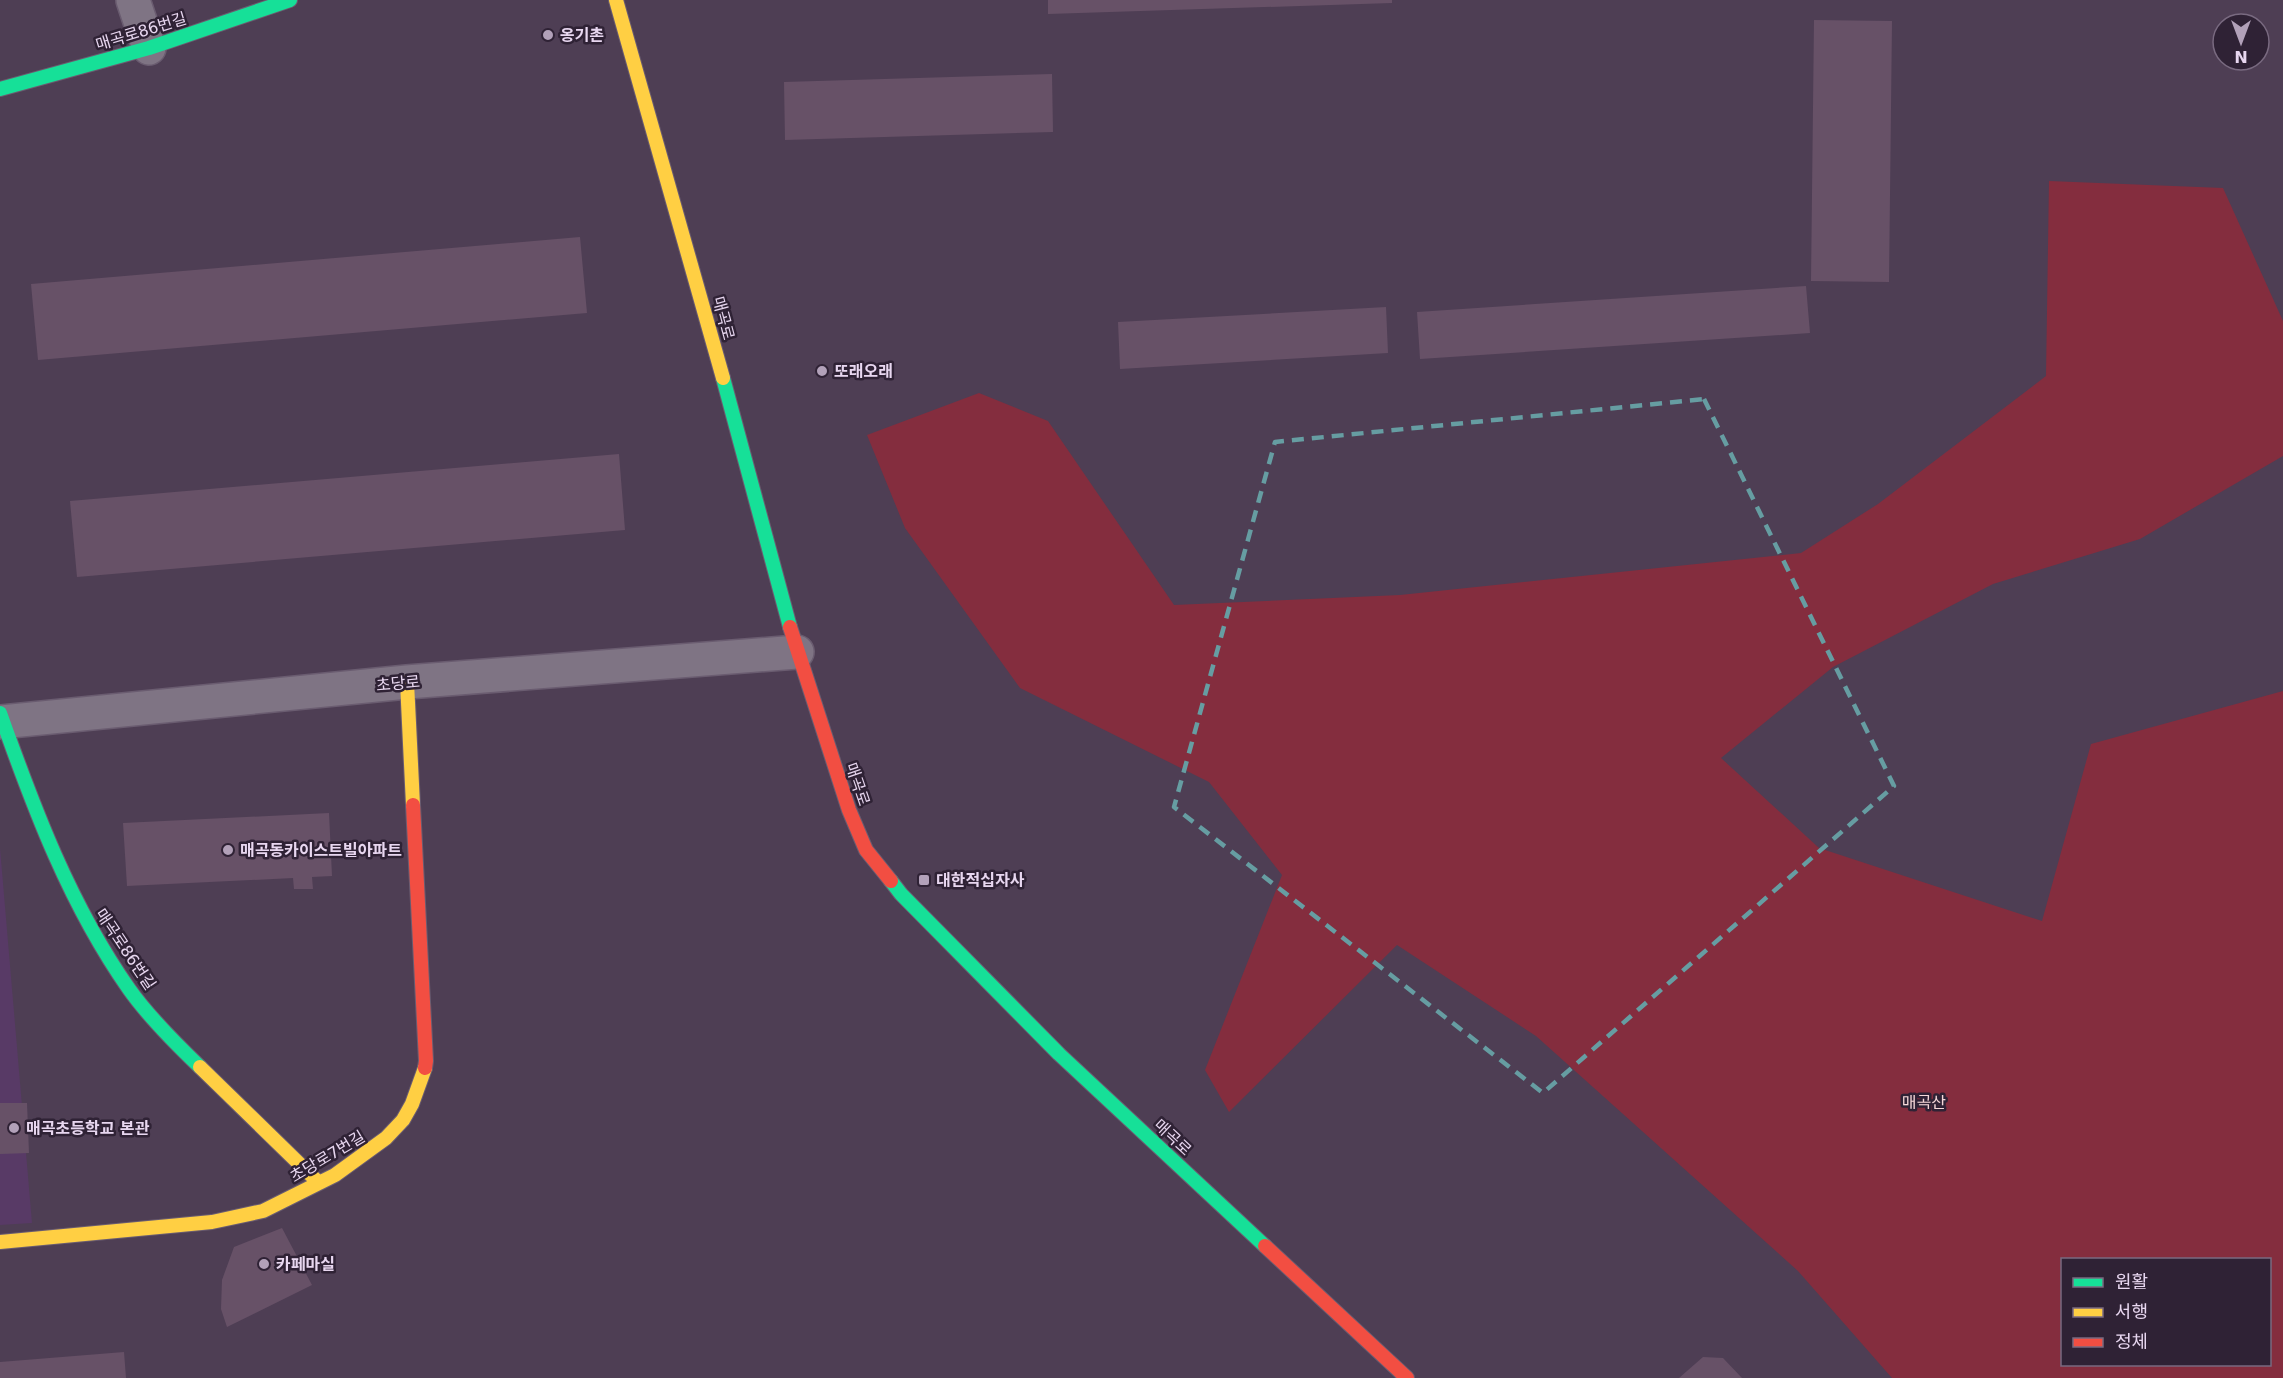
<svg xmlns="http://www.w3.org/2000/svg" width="2283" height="1378" viewBox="0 0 2283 1378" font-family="'DejaVu Sans','Noto Sans KR',sans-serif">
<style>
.built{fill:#583a66}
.green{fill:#842d3e;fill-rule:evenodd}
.building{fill:#675167}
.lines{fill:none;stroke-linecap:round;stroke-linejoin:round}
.street-casing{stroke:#6a5c70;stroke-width:36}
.fast-casing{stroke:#6a5c70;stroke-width:16}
.slow-casing{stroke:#6a5c70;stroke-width:16}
.jam-casing{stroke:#6a5c70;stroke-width:16}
.street{stroke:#7f7484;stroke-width:33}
.fast{stroke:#16e098;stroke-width:14}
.slow{stroke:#ffcf43;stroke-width:14}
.jam{stroke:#f24e42;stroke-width:14}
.marked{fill:none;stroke:#669da2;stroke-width:4.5;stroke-dasharray:12 8;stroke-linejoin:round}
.poi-dot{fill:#b2a1b9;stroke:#2f2235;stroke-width:2}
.labels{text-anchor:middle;stroke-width:5;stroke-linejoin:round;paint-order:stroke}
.street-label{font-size:16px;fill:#e8d7f0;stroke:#2f2235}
.poi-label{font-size:16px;font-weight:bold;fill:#e8d7f0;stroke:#2f2235;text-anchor:start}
.park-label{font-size:16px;fill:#f5d7d8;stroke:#2f2235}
</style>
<rect width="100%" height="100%" fill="#4e3e54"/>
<path class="built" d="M 0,848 L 32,1223 L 0,1225 Z"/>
<path class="green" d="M 2049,181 L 2223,188 L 2283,321 L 2283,456 L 2140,539 L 1993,584 L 1833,667 L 1721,758 L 1819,848 L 2042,921 L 2091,744 L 2283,691 L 2283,1378 L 1892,1378 L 1798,1271 L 1536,1036 L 1397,945 L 1229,1112 L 1205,1070 L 1282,875 L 1209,782 L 1020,688 L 905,528 L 867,435 L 979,393 L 1048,421 L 1174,605 L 1400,595 L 1801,553 L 1878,504 L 2046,376 ZM 2062,1260 L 2270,1260 L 2270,1364 L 2062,1364 Z"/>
<path class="building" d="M 1048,0 L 1392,0 L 1392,3 L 1048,14 Z
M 1814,20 L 1892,21 L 1889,282 L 1811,281 Z
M 1052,74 L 1053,132 L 785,140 L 784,82 Z
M 580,237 L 587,313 L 38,360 L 31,284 Z
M 1806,286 L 1810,333 L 1420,359 L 1417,312 Z
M 1386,307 L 1388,353 L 1120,369 L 1118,322 Z
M 619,454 L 625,530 L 77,577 L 70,501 Z
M 329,813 L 332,876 L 312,877 L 313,889 L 294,889 L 293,878 L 127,886 L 123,823 Z
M 0,1103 L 27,1103 L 29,1153 L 0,1154 Z
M 282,1228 L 312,1285 L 227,1327 L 221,1309 L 222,1280 L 234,1247 Z
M 124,1352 L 126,1378 L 0,1378 L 0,1362 Z
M 1703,1357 L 1723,1358 L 1742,1378 L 1679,1378 Z"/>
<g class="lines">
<g class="street-casing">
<path id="street" d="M 133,0 L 149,48
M 0,722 L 407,682 L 797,652"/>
</g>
<g class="fast-casing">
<path id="fast" d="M 0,89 L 149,48 L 290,0
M 723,378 L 790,627
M 0,713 C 34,809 70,905 129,989 C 148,1016 176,1044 200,1067
M 891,881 L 901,894 L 1059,1054 L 1265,1246"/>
</g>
<g class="slow-casing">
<path id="slow" d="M 616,0 L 723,378
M 407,682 L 413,805
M 200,1067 L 319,1183
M 0,1242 L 212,1222 L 263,1211 L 335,1175 L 386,1138 L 403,1120 L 412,1104 L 425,1068"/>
</g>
<g class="jam-casing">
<path id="jam" d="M 790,627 L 849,810 L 866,850 L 891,881
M 413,805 L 426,1061 L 425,1068
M 1265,1246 L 1407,1378"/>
</g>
<use href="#street" class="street"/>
<use href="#fast" class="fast"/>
<use href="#slow" class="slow"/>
<use href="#jam" class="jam"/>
</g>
<path class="marked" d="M 1704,399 L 1894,786 L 1543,1093 L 1174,807 L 1275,442 Z"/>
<g class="poi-dot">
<circle cx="548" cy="35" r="6"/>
<circle cx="822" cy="371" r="6"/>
<circle cx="228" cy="850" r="6"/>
<rect x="918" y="874" width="12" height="12" rx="3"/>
<circle cx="14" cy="1128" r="6"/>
<circle cx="264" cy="1264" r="6"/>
</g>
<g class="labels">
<g class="street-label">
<text transform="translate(141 31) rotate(-17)" y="6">매곡로86번길</text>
<text transform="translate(724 318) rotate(75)" y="6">매곡로</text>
<text transform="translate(398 683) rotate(-5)" y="6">초당로</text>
<text transform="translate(858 784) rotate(71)" y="6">매곡로</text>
<text transform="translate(126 949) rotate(56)" y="6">매곡로86번길</text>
<text transform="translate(1173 1137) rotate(43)" y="6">매곡로</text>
<text transform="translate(327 1156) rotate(-31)" y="6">초당로7번길</text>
</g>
<g class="poi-label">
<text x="560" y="41">옹기촌</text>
<text x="834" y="377">또래오래</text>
<text x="240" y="856">매곡동카이스트빌아파트</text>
<text x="936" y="886">대한적십자사</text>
<text x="26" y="1134">매곡초등학교 본관</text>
<text x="276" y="1270">카페마실</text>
</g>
<g class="park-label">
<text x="1924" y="1108">매곡산</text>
</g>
</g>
<rect x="2061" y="1258" width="210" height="108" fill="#2f2235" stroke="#796a80" stroke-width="1.5"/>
<rect x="2073" y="1278" width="30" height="9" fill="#16e098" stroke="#796a80" stroke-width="1.5"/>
<text x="2115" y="1288" font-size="18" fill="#e8d7f0">원활</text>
<rect x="2073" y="1308" width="30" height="9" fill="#ffcf43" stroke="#796a80" stroke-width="1.5"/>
<text x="2115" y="1318" font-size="18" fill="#e8d7f0">서행</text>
<rect x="2073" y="1338" width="30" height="9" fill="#f24e42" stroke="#796a80" stroke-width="1.5"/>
<text x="2115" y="1348" font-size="18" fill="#e8d7f0">정체</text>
<g transform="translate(2241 42) rotate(180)"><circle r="28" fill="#2f2235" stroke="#796a80" stroke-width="1.5"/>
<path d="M0-4.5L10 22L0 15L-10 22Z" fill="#b2a1b9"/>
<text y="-9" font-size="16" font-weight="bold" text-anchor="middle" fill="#e8d7f0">N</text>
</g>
</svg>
